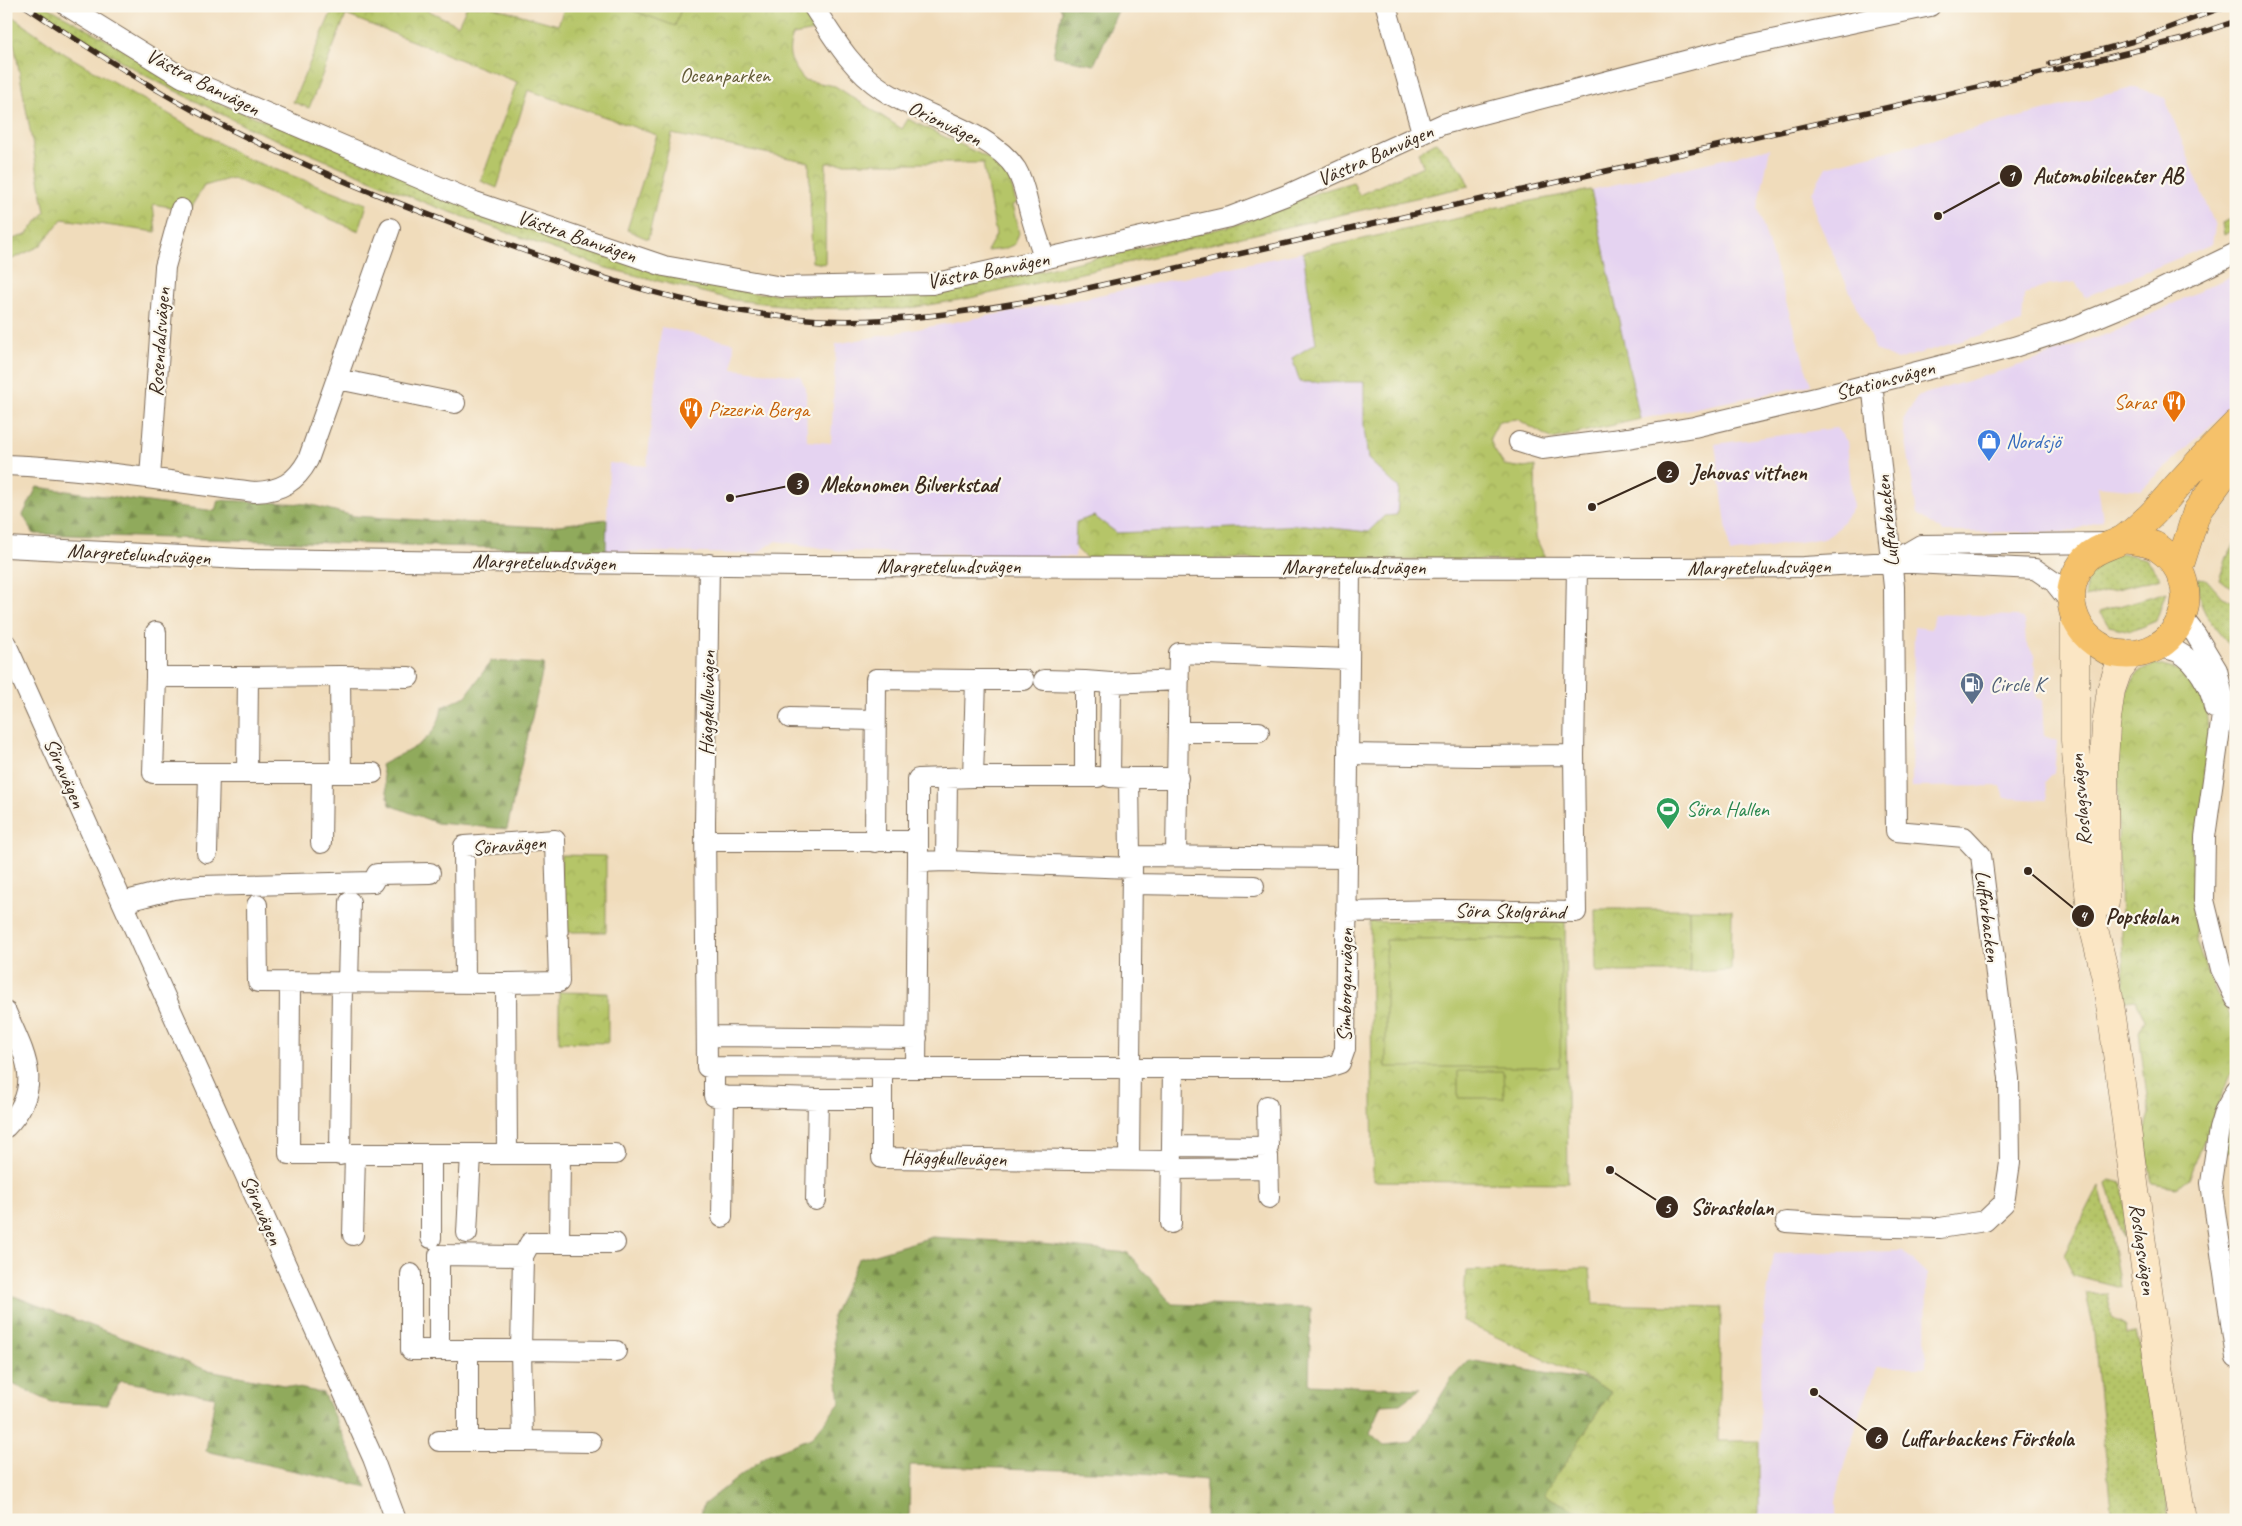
<svg xmlns="http://www.w3.org/2000/svg" width="2242" height="1526" viewBox="0 0 2242 1526" font-family="Caveat,sans-serif">
<style>
.built{fill:#e5d3f1}
.grass{fill:url(#grass-dots);stroke:#787842}
.forest{fill:url(#forest-firs);stroke:#666a3d}
.park{fill:url(#park-crowns);stroke:#787842}
.pitch{fill:#b5c567;stroke:#787842}
.lines{fill:none;stroke-linecap:round;stroke-linejoin:round}
.minor-casing{stroke:#7a6855;stroke-width:22}
.secondary-casing{stroke:#7a6855;stroke-width:29}
.primary-casing{stroke:#7a6855;stroke-width:29}
.minor{stroke:#fff;stroke-width:20}
.secondary{stroke:#fbe6c4;stroke-width:28}
.primary{stroke:#f5c16b;stroke-width:28}
.rail-casing{stroke:#3b2a1e;stroke-width:5.5}
.rail{stroke:#fbf7ec;stroke-width:4;stroke-dasharray:11;stroke-linecap:butt}
.labels{text-anchor:middle;stroke-width:4.5;stroke-linejoin:round;paint-order:stroke}
.park-label{font-size:21px;fill:#605834;stroke:#fbf7ec}
.street-label{font-size:21px;fill:#3b2a1e;stroke:#fbf7ec}
.food-label{font-size:21px;fill:#c56008;stroke:#fbf7ec;text-anchor:end}
.shop-label{font-size:21px;fill:#366cbe;stroke:#fbf7ec;text-anchor:start}
.service-label{font-size:21px;fill:#4e5e75;stroke:#fbf7ec;text-anchor:start}
.leisure-label{font-size:21px;fill:#27864d;stroke:#fbf7ec;text-anchor:start}
.leader{fill:none;stroke:#3b2a1e;stroke-width:2}
.callout-dot{fill:#3b2a1e;stroke:#fbf7ec;stroke-width:2}
.mark-label{font-size:15px;text-anchor:middle;font-weight:bold;fill:#fff}
.callout-label{font-size:22px;text-anchor:middle;font-weight:bold;fill:#3b2a1e;stroke:#fbf7ec;stroke-width:4.5;stroke-linejoin:round;paint-order:stroke}
</style>
<defs>
<pattern id="grass-dots" width="8" height="8" patternUnits="userSpaceOnUse" patternTransform="scale(1.25)"><rect width="8" height="8" fill="#b5c567"/><path d="M2 2h.1M6 6h.1" fill="none" stroke="#9da959" stroke-width="1.8" stroke-linecap="round"/></pattern>
<pattern id="forest-firs" width="22" height="20" patternUnits="userSpaceOnUse" patternTransform="scale(1.25)"><rect width="22" height="20" fill="#90aa5c"/><path d="M5 1l3.5 6h-7zM16 11l3.5 6h-7z" fill="#778b4b"/></pattern>
<pattern id="park-crowns" width="20" height="18" patternUnits="userSpaceOnUse" patternTransform="scale(1.25)"><rect width="20" height="18" fill="#b5c567"/><path d="M2 6a3 3 0 1 1 6 0M12 15a3 3 0 1 1 6 0" fill="none" stroke="#9da959"/></pattern>
</defs>
<rect width="100%" height="100%" fill="#fbf7ec"/>
<filter id="ink" filterUnits="userSpaceOnUse"><feTurbulence type="fractalNoise" baseFrequency=".02" numOctaves="2"/><feDisplacementMap in="SourceGraphic" scale="10" xChannelSelector="R" yChannelSelector="G"/><feConvolveMatrix kernelMatrix="1 2 1 2 8 2 1 2 1" color-interpolation-filters="sRGB"/></filter>
<filter id="wash" filterUnits="userSpaceOnUse"><feTurbulence type="fractalNoise" baseFrequency=".0096" numOctaves="4" result="noise"/><feDisplacementMap in="SourceGraphic" scale="20" xChannelSelector="R" yChannelSelector="G"/><feGaussianBlur stdDeviation="1.12" result="paint"/><feColorMatrix in="noise" values="0 0 0 0 0 0 0 0 0 0 0 0 0 0 0 0 0 1.4 0 .05"/><feComposite in="paint" operator="in"/></filter>
<g filter="url(#wash)">
<rect width="100%" height="100%" fill="#f0dcbb"/>
<path class="built" d="M 2136,87 L 2165,98 L 2215,226 L 2212,244 L 2085,297 L 2075,282 L 2044,286 L 2024,295 L 2022,323 L 1897,360 L 1876,350 L 1816,216 L 1812,192 L 1826,167 Z
M 1770,148 L 1758,209 L 1811,385 L 1640,419 L 1591,190 Z
M 1303,252 L 1316,343 L 1364,382 L 1364,427 L 1368,459 L 1399,488 L 1397,515 L 1384,516 L 1368,532 L 1304,525 L 1117,533 L 1094,517 L 1076,522 L 1075,557 L 841,551 L 776,541 L 755,554 L 606,551 L 609,463 L 647,466 L 661,327 L 734,343 L 733,369 L 800,376 L 806,388 L 807,441 L 831,443 L 836,344 L 1080,299 Z
M 2233,275 L 2236,280 L 2236,394 L 2231,399 L 2224,413 L 2141,490 L 2098,486 L 2103,520 L 2068,532 L 1943,532 L 1917,514 L 1903,420 L 1918,396 L 2033,361 L 2118,330 Z
M 1836,428 L 1847,441 L 1853,508 L 1836,530 L 1824,538 L 1730,553 L 1715,444 Z
M 1934,614 L 2018,616 L 2024,621 L 2026,643 L 2034,655 L 2036,698 L 2042,700 L 2044,736 L 2057,741 L 2054,773 L 2045,783 L 2047,800 L 2005,798 L 2001,786 L 1912,787 L 1914,627 L 1931,629 Z
M 1903,1251 L 1927,1274 L 1926,1367 L 1877,1367 L 1859,1417 L 1836,1496 L 1836,1520 L 1759,1520 L 1762,1330 L 1773,1253 Z"/>
<path class="grass" d="M 32,6 L 46,6 L 221,104 L 640,263 L 751,293 L 829,295 L 928,291 L 1010,278 L 1243,223 L 1316,193 L 1353,182 L 1359,195 L 1423,166 L 1418,152 L 1436,142 L 1462,170 L 1469,186 L 970,298 L 904,309 L 809,308 L 734,300 L 606,268 L 428,204 L 247,127 L 144,75 Z
M 2236,217 L 2236,228 L 2224,235 L 2222,223 Z
M 2236,541 L 2236,589 L 2219,580 L 2227,557 Z
M 2122,553 L 2146,559 L 2161,578 L 2085,597 C 2089,565 2092,563 2122,553 Z
M 2198,578 L 2206,579 L 2221,596 L 2236,603 L 2236,653 C 2217,630 2195,610 2198,578 Z
M 2166,592 L 2156,621 L 2131,631 L 2109,626 L 2099,612 Z
M 2111,1180 L 2122,1183 L 2126,1211 L 2123,1239 L 2107,1183 Z
M 2099,1186 L 2109,1225 L 2120,1287 L 2074,1275 L 2064,1255 Z
M 2107,1293 L 2112,1318 L 2125,1325 L 2126,1333 L 2136,1333 L 2152,1388 L 2169,1520 L 2112,1520 L 2093,1325 L 2086,1294 Z"/>
<path class="forest" d="M 1059,6 L 1093,6 L 1093,9 L 1120,6 L 1094,65 L 1053,56 L 1062,10 Z
M 37,487 L 215,511 L 218,500 L 308,504 L 354,516 L 542,527 L 607,519 L 606,551 L 34,534 L 23,515 Z
M 491,661 L 544,664 L 507,829 L 437,823 L 390,805 L 381,765 C 409,749 437,743 442,707 L 466,696 Z
M 932,1237 L 1032,1243 L 1128,1253 L 1172,1304 L 1311,1308 L 1309,1384 L 1420,1389 L 1400,1404 L 1382,1405 L 1370,1433 L 1384,1445 L 1412,1442 L 1452,1378 L 1469,1360 L 1591,1381 L 1611,1392 L 1545,1495 L 1595,1520 L 1205,1520 L 1206,1480 L 1120,1472 L 910,1465 L 909,1520 L 700,1520 L 703,1505 L 767,1455 L 811,1438 L 840,1403 L 832,1317 L 858,1259 Z
M 6,1293 L 204,1369 L 323,1393 L 367,1487 L 206,1451 L 215,1397 L 121,1381 L 106,1405 L 51,1402 L 6,1381 Z"/>
<path class="park" d="M 334,6 L 419,6 L 458,25 L 467,6 L 489,6 L 558,25 L 565,6 L 805,6 L 815,31 L 793,35 C 785,55 792,64 804,80 L 835,86 L 902,129 L 908,119 L 986,157 L 1010,179 L 1016,203 L 1012,205 L 1019,233 L 1015,244 L 1004,249 L 987,251 L 996,235 L 983,163 L 826,163 L 825,264 L 812,262 L 809,162 L 672,134 L 648,239 L 627,230 L 657,135 L 528,90 L 497,188 L 481,181 L 517,82 L 346,15 L 309,108 L 293,102 Z
M 6,12 L 65,54 L 243,157 L 367,204 L 359,231 L 232,178 L 204,186 L 189,210 L 153,204 L 156,232 L 62,219 L 40,246 L 6,262 L 6,241 L 26,235 L 45,212 L 14,43 L 6,37 Z
M 1591,190 L 1640,419 L 1552,439 L 1517,419 L 1499,421 L 1490,438 L 1493,448 L 1504,465 L 1525,468 L 1535,466 L 1536,538 L 1544,555 L 1544,561 L 1086,558 L 1075,547 L 1076,522 L 1094,516 L 1117,533 L 1304,525 L 1368,532 L 1384,516 L 1397,515 L 1399,488 L 1368,459 L 1364,427 L 1364,382 L 1300,382 L 1292,358 L 1316,343 L 1303,252 L 1482,213 L 1493,208 Z
M 2155,664 L 2186,672 L 2205,699 L 2210,749 L 2193,894 L 2196,942 L 2216,992 L 2236,1025 L 2236,1065 L 2229,1077 L 2189,1178 L 2177,1188 L 2152,1184 L 2144,1132 L 2149,1114 L 2139,1032 L 2145,1020 L 2136,1000 L 2125,1001 L 2118,850 L 2118,733 L 2125,695 L 2137,673 Z
M 561,855 L 606,856 L 606,932 L 560,932 Z
M 1595,909 L 1689,909 L 1690,972 L 1596,972 Z
M 1565,919 L 1568,1183 L 1373,1181 L 1370,922 Z
M 559,992 L 608,993 L 608,1043 L 559,1042 Z
M 2236,1107 L 2236,1151 L 2223,1151 L 2229,1116 Z
M 1590,1268 L 1593,1304 L 1721,1307 L 1718,1441 L 1759,1441 L 1759,1520 L 1595,1520 L 1544,1495 L 1611,1392 L 1591,1381 L 1462,1321 L 1466,1271 Z"/>
<path class="pitch" d="M 621,6 L 682,6 L 675,26 Z
M 1689,909 L 1732,910 L 1731,970 L 1690,972 Z
M 1561,939 L 1560,1067 L 1386,1067 L 1386,940 Z
M 1458,1071 L 1503,1071 L 1504,1098 L 1458,1098 Z"/>
</g>
<g filter="url(#ink)">
<g class="lines">
<g class="minor-casing">
<path id="minor" d="M 67,6 L 182,77 L 475,202 L 664,266 L 782,287 L 932,284 L 1230,217 L 1287,195 L 1443,124 L 1739,47 L 1930,6
M 813,6 C 833,37 852,70 883,90 C 921,116 991,131 1016,169 C 1025,184 1026,200 1031,216 C 1035,230 1040,245 1045,259
M 1386,6 L 1422,132
M 338,379 L 455,403
M 1519,442 L 1542,449 L 1628,438 L 1694,427 L 1820,397 L 2014,347 L 2069,329 L 2141,299 L 2236,253
M 6,465 C 90,468 172,482 255,492 C 281,491 296,482 308,460 L 390,228
M 150,477 L 165,267 L 181,209
M 6,547 L 242,559 L 801,566 L 1665,568 L 1804,567 L 1892,562 L 2035,569 L 2054,582 L 2070,602
M 1892,562 L 1921,545 L 2110,543
M 709,564 L 705,823 L 707,1067 L 916,1068 L 918,862
M 2183,618 L 2196,635 L 2217,670 L 2224,701 L 2205,837 L 2204,900 L 2221,969 L 2236,999
M 156,632 L 156,677 L 248,677
M 6,644 L 373,1458 L 396,1520
M 2158,647 C 2165,648 2172,649 2178,652 C 2196,661 2212,689 2214,708
M 156,677 L 153,773 L 373,773
M 1024,680 L 976,680 L 973,777 L 1085,777
M 1044,680 L 1085,681
M 790,718 L 875,720
M 1178,732 L 1259,732
M 1348,754 L 1477,756 L 1574,755
M 247,773 L 248,677 L 340,676
M 341,773 L 340,676 L 409,677
M 973,777 L 918,779 L 918,862 L 946,861 L 1132,868 L 1130,856 L 1129,778 L 1178,778
M 1098,777 L 1085,777 L 1085,681 L 1111,683
M 1129,778 L 1110,777 L 1111,683 L 1179,680
M 706,841 L 917,841
M 875,842 L 876,679 L 976,680
M 321,843 L 322,773
M 207,853 L 209,773
M 1130,856 L 1347,858
M 1176,856 L 1179,653 L 1349,659
M 946,861 L 947,778
M 1132,884 L 1254,886
M 123,902 L 173,889 L 200,886 L 373,882 L 377,874 L 430,873
M 257,905 L 258,982 L 506,983
M 1346,912 L 1444,910 L 1576,912 L 1574,755 L 1577,567
M 290,982 L 289,1154 L 560,1154
M 348,983 L 350,902
M 465,983 L 464,846 L 555,840 L 559,982 L 506,983 L 507,1154
M 6,1012 C 25,1055 45,1087 6,1127
M 707,1036 L 917,1038
M 714,1067 L 714,1096 L 818,1099 L 881,1099
M 916,1068 L 1325,1068 L 1340,1063 L 1345,1049 L 1350,568
M 882,1069 L 882,1158 L 1172,1161
M 2236,1090 L 2224,1112 L 2219,1129 L 2211,1183 L 2236,1358
M 1172,1146 L 1268,1147 L 1267,1106
M 431,1154 L 431,1238
M 340,1155 L 342,983
M 1268,1156 L 1269,1198
M 1129,1160 L 1132,868
M 1172,1169 L 1268,1168
M 816,1200 L 818,1099
M 722,1217 L 724,1096
M 1786,1222 L 1849,1226 L 1940,1228 L 1985,1221 L 2004,1203 L 2010,1163 L 2009,1078 L 1981,855 L 1964,837 L 1896,831 L 1894,587 L 1872,383
M 1171,1223 L 1173,1068
M 467,1233 L 471,1154
M 353,1235 L 355,1155
M 559,1243 L 560,1154 L 615,1154
M 523,1256 L 521,1350 L 616,1351
M 411,1274 L 411,1350 L 521,1350 L 523,1441 L 591,1442
M 439,1350 L 439,1255 L 523,1256 L 530,1243 L 615,1243
M 468,1351 L 468,1441
M 439,1441 L 523,1441"/>
</g>
<g class="secondary-casing">
<path id="secondary" d="M 2075,619 L 2075,740 L 2086,868 L 2093,925 L 2106,978 L 2115,1038 L 2153,1328 L 2182,1520
M 2105,902 L 2104,764 L 2106,726 L 2111,690 L 2118,670 L 2130,654"/>
</g>
<g class="primary-casing">
<path id="primary" d="M 2124,539 C 2134,541 2149,542 2157,547 C 2213,584 2180,666 2113,653 C 2108,652 2104,648 2100,646 C 2069,628 2061,586 2086,559 C 2097,547 2113,546 2125,538 C 2132,533 2139,527 2145,521 C 2158,510 2168,496 2179,484 C 2197,464 2216,444 2236,424
M 2179,568 L 2197,511 L 2236,458"/>
</g>
<use href="#minor" class="minor"/>
<use href="#secondary" class="secondary"/>
<use href="#primary" class="primary"/>
<g class="rail-casing">
<path id="rail" d="M 25,6 C 79,42 134,78 191,109 C 284,159 381,197 479,234 C 591,276 699,313 820,320 C 892,324 964,312 1035,300 L 2089,62 L 2183,39 L 2236,21
M 2050,64 L 2134,41 L 2226,6"/>
</g>
<use href="#rail" class="rail"/>
</g>
</g>
<defs>
<g id="restaurant-pin" transform="scale(1.25)"><path d="M0 17L-7.5 6A9.5 9.5 0 1 1 7.5 6Z" fill="#e8710a" stroke="#fbf7ec"/><path d="M-5-6h1v4h1v-4h1v4h1v-4h1v5L-1.5 .5V6h-2V.5L-5-1ZM5-6V6H3V1.5H1.5Q1.5-4 5-6Z" fill="#fff"/></g>
<g id="shop-pin" transform="scale(1.25)"><path d="M0 17L-7.5 6A9.5 9.5 0 1 1 7.5 6Z" fill="#3f7fe0" stroke="#fbf7ec"/><path d="M-5-2.5h2.3a2.7 3.5 0 0 1 5.4 0H5L5.5 6h-11ZM-1.5-2.5h3a1.5 2.3 0 0 0-3 0Z" fill="#fff"/></g>
<g id="fuel-pin" transform="scale(1.25)"><path d="M0 17L-7.5 6A9.5 9.5 0 1 1 7.5 6Z" fill="#5c6f8a" stroke="#fbf7ec"/><path d="M-5.5-6h7V0h2V4h1.3V-2.5L3-4.5l.8-.8L6-3V5H2.5V1h-1V6h-7ZM-4.2-4.7v3.2H.2V-4.7Z" fill="#fff"/></g>
<g id="stadium-pin" transform="scale(1.25)"><path d="M0 17L-7.5 6A9.5 9.5 0 1 1 7.5 6Z" fill="#2e9e5b" stroke="#fbf7ec"/><path d="M0-5a6.5 5 0 1 0 0 10a6.5 5 0 1 0 0-10ZM-3.5-1.8h7v3.6h-7Z" fill="#fff"/></g>
</defs>
<g fill-rule="evenodd">
<use href="#restaurant-pin" x="2174" y="402"/>
<use href="#restaurant-pin" x="691" y="409"/>
<use href="#shop-pin" x="1989" y="441"/>
<use href="#fuel-pin" x="1972" y="684"/>
<use href="#stadium-pin" x="1668" y="809"/>
</g>
<g class="labels">
<g class="park-label">
<text x="725" y="82">Oceanparken</text>
</g>
<g class="street-label">
<text transform="translate(203 82) rotate(27)" y="7">Västra Banvägen</text>
<text transform="translate(945 123) rotate(26)" y="7">Orionvägen</text>
<text transform="translate(1375 155) rotate(-24)" y="7">Västra Banvägen</text>
<text transform="translate(577 236) rotate(19)" y="7">Västra Banvägen</text>
<text transform="translate(988 270) rotate(-11)" y="7">Västra Banvägen</text>
<text transform="translate(159 342) rotate(-86)" y="7">Rosendalsvägen</text>
<text transform="translate(1885 380) rotate(-15)" y="7">Stationsvägen</text>
<text transform="translate(1887 521) rotate(-96)" y="7">Luffarbacken</text>
<text transform="translate(139 554) rotate(3)" y="7">Margretelundsvägen</text>
<text transform="translate(544 562) rotate(1)" y="7">Margretelundsvägen</text>
<text x="949" y="573">Margretelundsvägen</text>
<text x="1354" y="574">Margretelundsvägen</text>
<text transform="translate(1759 567) rotate(-1)" y="7">Margretelundsvägen</text>
<text transform="translate(707 703) rotate(-89)" y="7">Häggkullevägen</text>
<text transform="translate(65 773) rotate(66)" y="7">Söravägen</text>
<text transform="translate(2080 800) rotate(-95)" y="7">Roslagsvägen</text>
<text transform="translate(509 845) rotate(-5)" y="7">Söravägen</text>
<text transform="translate(1510 911) rotate(1)" y="7">Söra Skolgränd</text>
<text transform="translate(1988 916) rotate(83)" y="7">Luffarbacken</text>
<text transform="translate(1345 985) rotate(-89)" y="7">Simborgarvägen</text>
<text transform="translate(954 1158) rotate(1)" y="7">Häggkullevägen</text>
<text transform="translate(262 1210) rotate(66)" y="7">Söravägen</text>
<text transform="translate(2143 1249) rotate(82)" y="7">Roslagsvägen</text>
</g>
<g class="food-label">
<text x="2156" y="409">Saras</text>
<text x="708" y="416" text-anchor="start">Pizzeria Berga</text>
</g>
<g class="shop-label">
<text x="2006" y="448">Nordsjö</text>
</g>
<g class="service-label">
<text x="1990" y="691">Circle K</text>
</g>
<g class="leisure-label">
<text x="1686" y="816">Söra Hallen</text>
</g>
</g>
<path class="leader" d="M1938 216L2011 176M1592 507L1668 472M730 498L798 484M2028 871L2083 916M1610 1170L1667 1207M1814 1392L1877 1438"/>
<g class="callout-dot">
<circle cx="1938" cy="216" r="5"/>
<circle cx="1592" cy="507" r="5"/>
<circle cx="730" cy="498" r="5"/>
<circle cx="2028" cy="871" r="5"/>
<circle cx="1610" cy="1170" r="5"/>
<circle cx="1814" cy="1392" r="5"/>
<circle cx="2011" cy="176" r="12"/>
<circle cx="1668" cy="472" r="12"/>
<circle cx="798" cy="484" r="12"/>
<circle cx="2083" cy="916" r="12"/>
<circle cx="1667" cy="1207" r="12"/>
<circle cx="1877" cy="1438" r="12"/>
</g>
<g class="mark-label">
<text x="2011" y="181">1</text>
<text x="1668" y="478">2</text>
<text x="798" y="489">3</text>
<text x="2083" y="921">4</text>
<text x="1667" y="1213">5</text>
<text x="1877" y="1443">6</text>
</g>
<g class="callout-label">
<text x="2108" y="183">Automobilcenter AB</text>
<text x="1749" y="480">Jehovas vittnen</text>
<text x="909" y="492">Mekonomen Bilverkstad</text>
<text x="2142" y="924">Popskolan</text>
<text x="1732" y="1215">Söraskolan</text>
<text x="1987" y="1446">Luffarbackens Förskola</text>
</g>
<rect width="2242" height="1526" fill="none" stroke="#fbf7ec" stroke-width="25"/>
</svg>
